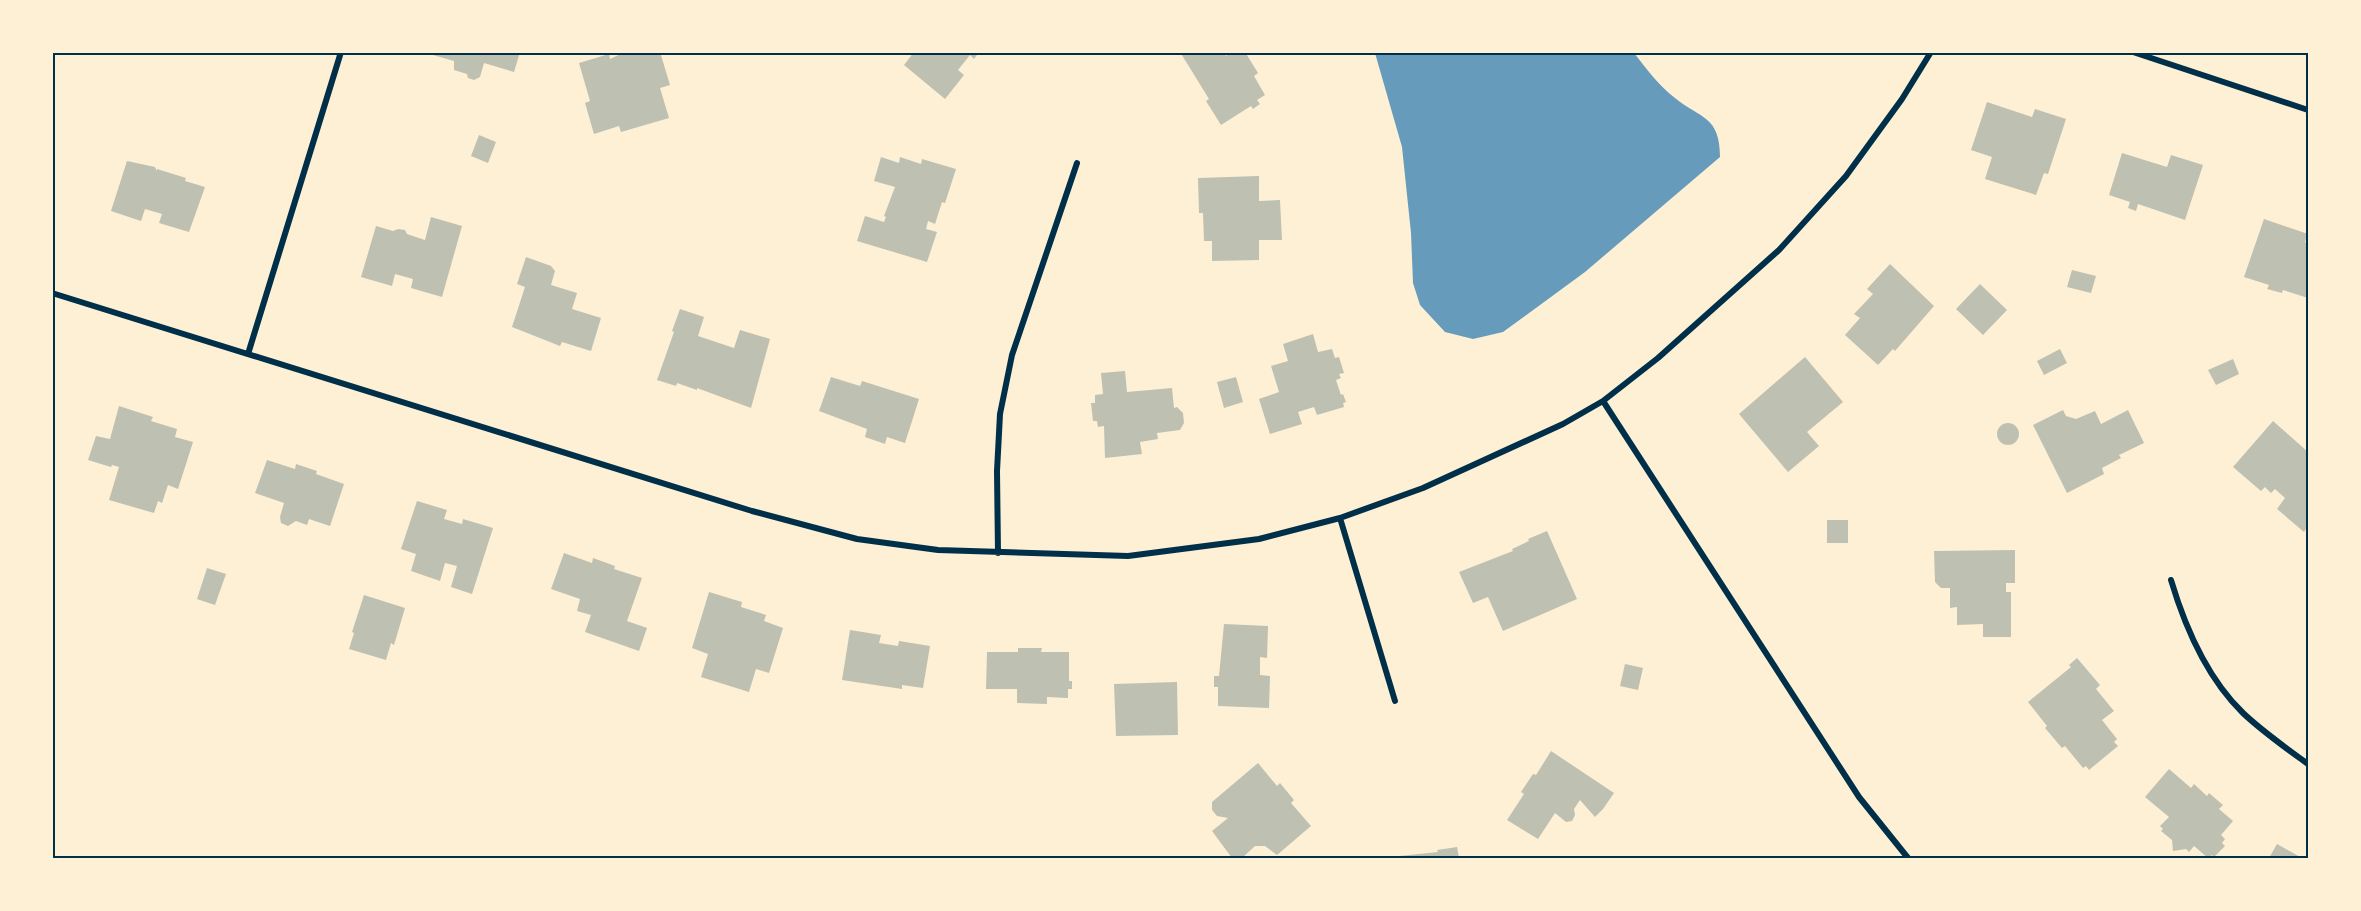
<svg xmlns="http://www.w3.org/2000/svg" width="2361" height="911" viewBox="0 0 2361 911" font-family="Mulish,sans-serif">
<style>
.water{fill:#669bbc}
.building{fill:#bec0b2}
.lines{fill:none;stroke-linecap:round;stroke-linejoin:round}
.minor{stroke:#003049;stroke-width:6}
.neatline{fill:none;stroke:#003049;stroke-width:2}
</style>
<rect width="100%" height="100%" fill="#fdf0d5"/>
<path class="water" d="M 1375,53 L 1634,53 C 1646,68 1659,86 1675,98 C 1701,119 1720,116 1720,157 L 1585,272 L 1503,332 L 1473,339 L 1445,332 L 1420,305 L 1413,283 L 1411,233 L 1402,147 Z"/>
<path class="building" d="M 434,52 L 520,52 L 514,72 L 484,63 L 480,77 L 474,80 L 468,78 L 467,74 L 454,70 L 454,61 L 433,55 Z
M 625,52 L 660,52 L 670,85 L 660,88 L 669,118 L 621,132 L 619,126 L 594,134 L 585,103 L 590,101 L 579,63 L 609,54 L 610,59 Z
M 914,52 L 979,52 L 974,59 L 970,55 L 958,70 L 964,75 L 945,99 L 904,65 Z
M 1180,52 L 1224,52 L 1226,56 L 1231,52 L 1245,52 L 1258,73 L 1254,76 L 1265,95 L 1257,100 L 1260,104 L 1253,109 L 1251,106 L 1221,125 L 1206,101 L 1209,99 Z
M 1987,102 L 2032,117 L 2035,109 L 2066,119 L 2048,174 L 2044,173 L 2036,195 L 1985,179 L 1992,157 L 1971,150 Z
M 479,135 L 496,142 L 488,163 L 471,156 Z
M 2122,153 L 2167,167 L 2171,155 L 2203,165 L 2185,220 L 2138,204 L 2136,211 L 2128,208 L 2130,202 L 2109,195 Z
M 881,157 L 899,163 L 900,157 L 921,164 L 922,159 L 956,169 L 945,203 L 942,202 L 935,224 L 928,221 L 926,229 L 937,232 L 927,262 L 857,241 L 865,216 L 884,222 L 886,217 L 884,216 L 895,187 L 874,181 Z
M 127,161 L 155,167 L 157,171 L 157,169 L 186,178 L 185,181 L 205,187 L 189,232 L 159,223 L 162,214 L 145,209 L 141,221 L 111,211 Z
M 1259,176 L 1259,201 L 1280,200 L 1282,240 L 1259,240 L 1259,260 L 1212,261 L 1212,241 L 1204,241 L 1203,213 L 1199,213 L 1198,178 Z
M 431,217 L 462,226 L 442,297 L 411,288 L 413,279 L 395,274 L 392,286 L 361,277 L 376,226 L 393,231 L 398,229 L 405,230 L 407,234 L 425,240 Z
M 2264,219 L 2308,234 L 2305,242 L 2308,244 L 2308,298 L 2283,290 L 2282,293 L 2267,289 L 2269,285 L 2244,277 Z
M 526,257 L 551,266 L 555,271 L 551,285 L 577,293 L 572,309 L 601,318 L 591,351 L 562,342 L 560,346 L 512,327 L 525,287 L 517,284 Z
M 1890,264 L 1934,306 L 1895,351 L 1893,349 L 1878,365 L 1845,335 L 1860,318 L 1854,314 L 1873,294 L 1867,289 Z
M 2072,270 L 2096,276 L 2091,293 L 2067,287 Z
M 1980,284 L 2007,310 L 1983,335 L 1956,309 Z
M 680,309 L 704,317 L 698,336 L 734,348 L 740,330 L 770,339 L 751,408 L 697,388 L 697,390 L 677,383 L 676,386 L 657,380 L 674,332 L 672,331 Z
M 1313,334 L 1318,352 L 1332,349 L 1335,358 L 1339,357 L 1344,373 L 1339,374 L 1341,378 L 1336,380 L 1341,395 L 1343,394 L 1346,402 L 1343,403 L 1344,407 L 1317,415 L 1314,407 L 1298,412 L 1302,424 L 1270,434 L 1259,399 L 1279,392 L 1271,366 L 1288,361 L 1283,344 Z
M 2060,349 L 2067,363 L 2044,375 L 2037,361 Z
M 1805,357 L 1843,402 L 1807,432 L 1819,446 L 1788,472 L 1739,414 Z
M 2233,359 L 2239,374 L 2216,385 L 2208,370 Z
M 1125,371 L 1127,392 L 1172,388 L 1174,408 L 1177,407 L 1183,413 L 1184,423 L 1180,430 L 1157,433 L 1158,439 L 1140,442 L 1142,454 L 1105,458 L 1104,426 L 1098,427 L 1097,421 L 1093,421 L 1091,403 L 1095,403 L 1095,395 L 1103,394 L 1101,373 Z
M 831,377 L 860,386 L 862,381 L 919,399 L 905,443 L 887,437 L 885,444 L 865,437 L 867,429 L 819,411 Z
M 1236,377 L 1243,402 L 1224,408 L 1217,382 Z
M 119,406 L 153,417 L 151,421 L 177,429 L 175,437 L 193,442 L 178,489 L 168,485 L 162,503 L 158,501 L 154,513 L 109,500 L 119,467 L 112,465 L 111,467 L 88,460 L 96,436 L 110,439 Z
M 2063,410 L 2066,416 L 2076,419 L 2095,411 L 2101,424 L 2128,410 L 2144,443 L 2119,455 L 2121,458 L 2102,468 L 2104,474 L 2067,493 L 2033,425 Z
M 2273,421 L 2308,452 L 2308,526 L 2304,532 L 2277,509 L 2285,498 L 2275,489 L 2271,493 L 2265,487 L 2261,491 L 2233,467 Z
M1997 434a11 11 0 1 1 22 0a11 11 0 1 1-22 0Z
M 267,460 L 295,469 L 296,464 L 317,471 L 316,474 L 344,484 L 330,526 L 309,519 L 307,525 L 296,521 L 288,526 L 281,523 L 280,517 L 284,503 L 255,493 Z
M 417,501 L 447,510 L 444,519 L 462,524 L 463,519 L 493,528 L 472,594 L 451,587 L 457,566 L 445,563 L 440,581 L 411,571 L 416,554 L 401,549 Z
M 1827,520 L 1848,520 L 1848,543 L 1827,543 Z
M 1547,531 L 1577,599 L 1503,631 L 1488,597 L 1473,603 L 1459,572 L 1513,551 L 1512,549 L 1529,541 L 1528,539 Z
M 2015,550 L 2015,583 L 2006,583 L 2006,592 L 2011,592 L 2011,637 L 1983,637 L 1983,624 L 1957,625 L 1957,607 L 1950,608 L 1950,588 L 1941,588 L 1935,582 L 1934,551 Z
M 564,553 L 592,563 L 593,558 L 615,566 L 614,569 L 642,578 L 627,621 L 647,628 L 639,651 L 585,632 L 591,615 L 577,611 L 580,599 L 551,589 Z
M 207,568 L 226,574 L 215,605 L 197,599 Z
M 709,592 L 742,602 L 741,607 L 766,615 L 764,621 L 783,628 L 769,673 L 756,669 L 749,692 L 701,677 L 708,654 L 692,648 Z
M 364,595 L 405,608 L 394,645 L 391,643 L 386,660 L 349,649 L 354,633 L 352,632 Z
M 1224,624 L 1268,626 L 1267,658 L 1260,657 L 1260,675 L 1270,676 L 1269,708 L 1218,706 L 1218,687 L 1214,687 L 1214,676 L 1219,676 Z
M 850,630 L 881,635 L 879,643 L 898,646 L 899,641 L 930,646 L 923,688 L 902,685 L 902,689 L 842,680 Z
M 1018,648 L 1042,648 L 1041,652 L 1069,652 L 1069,681 L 1072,681 L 1072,689 L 1068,689 L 1068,698 L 1047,697 L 1047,704 L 1017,703 L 1017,689 L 986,689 L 987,652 L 1018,652 Z
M 2077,658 L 2100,685 L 2096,689 L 2114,711 L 2102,720 L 2117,739 L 2114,742 L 2118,746 L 2089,770 L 2086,766 L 2083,768 L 2065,746 L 2062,748 L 2045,728 L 2047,726 L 2028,702 L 2071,667 L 2069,665 Z
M 1625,664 L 1643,668 L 1638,690 L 1620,686 Z
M 1177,682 L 1178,735 L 1116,736 L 1114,684 Z
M 1551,751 L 1614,793 L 1603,809 L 1595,817 L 1580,800 L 1574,809 L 1575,815 L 1572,821 L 1566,822 L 1555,813 L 1538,839 L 1507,820 L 1524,794 L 1521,792 L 1533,774 L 1536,775 Z
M 1258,763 L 1277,786 L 1280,783 L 1294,800 L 1291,803 L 1311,826 L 1277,855 L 1265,846 L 1255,846 L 1242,858 L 1232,858 L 1212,831 L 1228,818 L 1217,816 L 1212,810 L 1212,802 Z
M 2169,769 L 2191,788 L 2194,784 L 2207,796 L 2209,793 L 2223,805 L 2219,809 L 2233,821 L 2221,835 L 2225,839 L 2222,843 L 2225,846 L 2214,857 L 2212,855 L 2208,858 L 2194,846 L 2189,852 L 2186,849 L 2173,851 L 2172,840 L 2161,831 L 2163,829 L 2160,826 L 2169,817 L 2145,797 Z
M 2277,844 L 2302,858 L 2269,858 Z
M 1457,847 L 1459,858 L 1380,858 L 1438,852 L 1437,850 Z"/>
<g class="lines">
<path class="minor" d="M 2133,52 L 2308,110
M 52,293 L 752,511 L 857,539 L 938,550 L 1128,556 L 1259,539 L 1340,518 L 1423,488 L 1563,424 L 1603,401 L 1658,358 L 1779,250 L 1846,176 L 1902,99 L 1931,52
M 248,354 L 341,52
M 1603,401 L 1859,797 L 1908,858
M 1340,518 L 1395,701
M 998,553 L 997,471 L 1000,414 L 1012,355 L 1077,163
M 2171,580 C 2185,627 2207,678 2243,713 C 2263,732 2286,748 2308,764"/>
</g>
<rect width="2361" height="911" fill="none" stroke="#fdf0d5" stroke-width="108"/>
<rect x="54" y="54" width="2253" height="803" class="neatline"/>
</svg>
